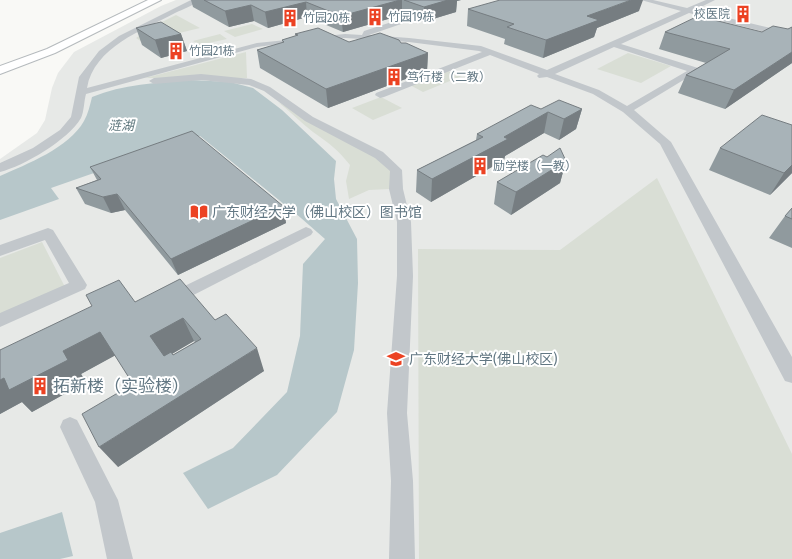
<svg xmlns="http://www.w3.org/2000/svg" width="792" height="559" viewBox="0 0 792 559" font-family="'Fira Sans Condensed','Noto Sans SC',sans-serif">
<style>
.built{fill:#e7e9e7}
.green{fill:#d9ded5}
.water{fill:#b7c7ca}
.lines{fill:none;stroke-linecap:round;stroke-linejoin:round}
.highway-casing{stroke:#b5babd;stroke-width:2}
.minor{fill:#c2c7cb;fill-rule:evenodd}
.highway{fill:#fff;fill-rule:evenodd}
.wall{fill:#909a9e;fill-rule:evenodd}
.shaded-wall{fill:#767d81}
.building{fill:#a8b3b8;stroke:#767d81;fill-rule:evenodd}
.labels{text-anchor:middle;stroke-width:4;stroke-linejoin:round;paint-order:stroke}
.far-poi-label{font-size:12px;fill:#627783;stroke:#fff;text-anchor:start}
.far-water-label{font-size:13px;font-style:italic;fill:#5e777d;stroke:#fff}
.poi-label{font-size:14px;fill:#627783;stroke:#fff;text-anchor:start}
.near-poi-label{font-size:17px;fill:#627783;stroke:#fff;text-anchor:start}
</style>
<rect width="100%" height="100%" fill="#f9f9f6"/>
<path class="built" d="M 176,0 L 792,0 L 792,559 L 0,559 L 0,159 L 37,133 L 45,120 L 52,88 L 58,73 L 74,52 L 161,6 Z"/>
<path class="green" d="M 176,15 L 200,28 L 142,42 L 136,38 L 150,28 Z
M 252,24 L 263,29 L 235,37 L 224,31 Z
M 220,34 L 227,39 L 200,45 L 193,41 Z
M 246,52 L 247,78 L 145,78 Z
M 628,53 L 671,66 L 641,83 L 597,69 Z
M 448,71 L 462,76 L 423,92 L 410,85 Z
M 381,97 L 402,108 L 373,120 L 352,108 Z
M 278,102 L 373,155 L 392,170 L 390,189 L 369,190 L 349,199 L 346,181 L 350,165 C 338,150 329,143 313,132 C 301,123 290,111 278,102 Z
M 657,178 L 792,454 L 792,559 L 419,559 L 418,249 L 560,250 Z
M 42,242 L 65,287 L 0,315 L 0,258 Z"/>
<path class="water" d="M 191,80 L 230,82 L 253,88 L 282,110 L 336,161 L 334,179 L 336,199 L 357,239 L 358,283 L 354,350 L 337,412 L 277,475 L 208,509 L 183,473 L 233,448 L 287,392 L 300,336 L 303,264 L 325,239 L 301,218 L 200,136 L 51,188 L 59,199 L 0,220 L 0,176 C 27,164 69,148 84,121 C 88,114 90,105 92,97 C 123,84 157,83 191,80 Z
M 62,512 L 73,556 L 60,559 L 0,559 L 0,533 Z"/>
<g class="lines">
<g class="highway-casing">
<path id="highway" d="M 148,0 L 161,0 L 55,53 L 0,74 L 0,66 L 47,49 Z"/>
</g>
<path class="minor" d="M 191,0 L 199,0 C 193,6 183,9 175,13 C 143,30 94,47 87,88 L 257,43 L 345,34 L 362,35 L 364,31 L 404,18 L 408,20 L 407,22 L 369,35 L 409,38 L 481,46 L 547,70 L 681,11 L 641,0 L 653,0 L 687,8 L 706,0 L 715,0 L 695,10 L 779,30 L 792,35 L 792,40 L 773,34 L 689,13 L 621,44 L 698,68 L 700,70 L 634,110 L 671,142 L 792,357 L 792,383 L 785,381 L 660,144 L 623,112 L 593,94 L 547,77 L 539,78 L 537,76 L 539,74 L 490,55 L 384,97 L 380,98 L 375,95 L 376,93 L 482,52 L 479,51 L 409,42 L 345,38 L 287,43 L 257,47 L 86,94 C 84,101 84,112 81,118 C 68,140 24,166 0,172 L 0,163 L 33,148 L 60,130 L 71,117 L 79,77 L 99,51 L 119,36 ZM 614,47 L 687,71 L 627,106 L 599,90 L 555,74 Z
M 201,74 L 251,79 L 270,87 L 313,117 L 383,152 L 402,170 L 403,189 L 411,222 L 413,276 L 407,413 L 413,481 L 415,559 L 389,559 L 391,481 L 387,413 L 397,276 L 397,222 L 389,189 L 390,171 L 375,158 L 305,121 L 264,91 L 249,85 L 201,80 L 154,84 L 149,81 L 154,78 Z
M 306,227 L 311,229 L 313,232 L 311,235 L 176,304 L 170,306 L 164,304 L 162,300 L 164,296 Z
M 48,228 L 53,230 L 87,285 L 85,289 L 0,327 L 0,313 L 69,283 L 45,240 L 0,256 L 0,245 Z
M 70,417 L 77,420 L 118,500 L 133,559 L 107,559 L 95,502 L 60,427 L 63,420 Z"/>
<use href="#highway" class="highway"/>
</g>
<path class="wall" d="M 191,0 L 461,0 L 457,1 L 456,12 L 423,22 L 402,15 L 343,32 L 307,17 L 268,28 L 254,21 L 229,27 L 193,7 Z
M 468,9 L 639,11 L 597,28 L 594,37 L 543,58 L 504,44 L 505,39 L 467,26 Z
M 792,27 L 792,63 L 725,109 L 678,93 L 686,75 L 706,63 L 659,49 L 665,32 L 762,32 L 788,29 Z
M 136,28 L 181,34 L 187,51 L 161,58 L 142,45 Z
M 295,34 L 349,42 L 401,43 L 428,53 L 427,71 L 328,108 L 260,68 L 257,50 L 283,43 L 282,40 L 296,36 Z
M 541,109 L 582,109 L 576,129 L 559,140 L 544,133 L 505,156 L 504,160 L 431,202 L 416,192 L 417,170 L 476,140 L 477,134 Z
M 720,148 L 792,173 L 770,195 L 709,170 Z
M 547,157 L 566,161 L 560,183 L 511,215 L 494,204 L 497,182 Z
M 90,167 L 283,206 L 286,223 L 178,275 L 125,210 L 111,213 L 85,204 L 76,188 L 97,180 Z
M 792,208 L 792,248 L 769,238 L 785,216 Z
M 135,302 L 215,320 L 264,371 L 118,467 L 133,384 L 115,355 L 81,374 L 86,382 L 32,412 L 22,402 L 0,414 L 0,350 ZM 194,341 L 195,342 L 173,355 L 172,354 Z"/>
<path class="shaded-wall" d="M 400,0 L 402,0 L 402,15 L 343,32 L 341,16 Z
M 439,0 L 461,0 L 457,1 L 456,12 L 423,22 L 424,7 Z
M 631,0 L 643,0 L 639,11 L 597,28 L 594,37 L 543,58 L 546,40 L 587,16 Z
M 306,2 L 307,17 L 268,28 L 265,12 Z
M 251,5 L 254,21 L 229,27 L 225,11 Z
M 181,34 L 187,51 L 161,58 L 155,40 Z
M 792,52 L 792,63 L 725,109 L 734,90 Z
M 428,53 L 427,71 L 328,108 L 326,89 Z
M 582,109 L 576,129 L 559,140 L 564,119 Z
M 548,112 L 544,133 L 505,156 L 504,160 L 431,202 L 432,179 L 504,137 Z
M 566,161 L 560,183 L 511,215 L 516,192 Z
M 792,165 L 792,173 L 770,195 L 784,173 Z
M 117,194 L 125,210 L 111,213 L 103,197 Z
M 283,206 L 286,223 L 178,275 L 171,259 Z
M 183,318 L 194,341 L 163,359 L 150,336 Z
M 100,332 L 116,355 L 81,374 L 86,382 L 32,412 L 22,402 L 0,414 L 0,380 L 63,351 Z
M 257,348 L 264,371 L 118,467 L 99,447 Z"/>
<path class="building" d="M 204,0 L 400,0 L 341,16 L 306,2 L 265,12 L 251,5 L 225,11 Z
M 404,0 L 448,0 L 424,7 Z
M 500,0 L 631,0 L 587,16 L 599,20 L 546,40 L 507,27 L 514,24 L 468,9 Z
M 698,16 L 762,32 L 773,26 L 788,29 L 792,27 L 792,52 L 734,90 L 686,75 L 730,49 L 665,32 Z
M 161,22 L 181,34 L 155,40 L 136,28 Z
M 318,28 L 349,42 L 380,33 L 399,40 L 401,43 L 406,43 L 428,53 L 326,89 L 257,50 L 284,42 L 282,40 L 298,35 L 295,34 Z
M 559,100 L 582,109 L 564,119 L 548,112 L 504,137 L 508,139 L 432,179 L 417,170 L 483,137 L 477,134 L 531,105 L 541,109 Z
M 762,115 L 792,125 L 792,165 L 784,173 L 720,148 Z
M 192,131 L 283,206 L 171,259 L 117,194 L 103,197 L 76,188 L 101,179 L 90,167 Z
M 560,148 L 566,161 L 516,192 L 497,182 L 543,155 L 547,157 Z
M 792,208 L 792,219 L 785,216 Z
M 180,279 L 215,320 L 226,314 L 257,348 L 99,447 L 82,414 L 133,384 L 100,332 L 63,351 L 68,360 L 9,390 L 4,378 L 0,380 L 0,350 L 92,306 L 86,295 L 119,280 L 135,302 ZM 183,318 L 201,339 L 173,355 L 171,352 L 164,356 L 150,336 Z"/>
<defs>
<g id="building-bare" transform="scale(1.38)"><path d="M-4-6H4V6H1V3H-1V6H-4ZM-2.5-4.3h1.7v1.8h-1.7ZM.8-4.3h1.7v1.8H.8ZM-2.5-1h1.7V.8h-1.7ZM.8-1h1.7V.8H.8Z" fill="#ec4223" stroke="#fff" stroke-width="2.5" paint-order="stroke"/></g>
<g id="library-bare" transform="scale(1.38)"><path d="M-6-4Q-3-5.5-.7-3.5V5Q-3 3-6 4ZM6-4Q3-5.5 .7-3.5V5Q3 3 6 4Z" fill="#ec4223" stroke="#fff" stroke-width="2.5" paint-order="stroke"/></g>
<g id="university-bare" transform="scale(1.38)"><path d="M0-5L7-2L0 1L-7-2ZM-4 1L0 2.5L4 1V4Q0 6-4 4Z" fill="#ec4223" stroke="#fff" stroke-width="2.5" paint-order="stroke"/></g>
</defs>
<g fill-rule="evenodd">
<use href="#building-bare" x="743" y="14"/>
<use href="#building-bare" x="375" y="17"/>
<use href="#building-bare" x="290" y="18"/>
<use href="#building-bare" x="176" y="51"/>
<use href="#building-bare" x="394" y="77"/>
<use href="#building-bare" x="480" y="166"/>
<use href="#library-bare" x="199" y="212"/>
<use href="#university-bare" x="396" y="359"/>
<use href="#building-bare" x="40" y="386"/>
</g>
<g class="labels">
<g class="far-poi-label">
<text x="730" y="18" text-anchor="end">校医院</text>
<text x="388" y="21">竹园19栋</text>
<text x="303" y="22">竹园20栋</text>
<text x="189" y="55">竹园21栋</text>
<text x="407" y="81">笃行楼（二教）</text>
<text x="493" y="170">励学楼（一教）</text>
</g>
<g class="far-water-label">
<text x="121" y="130">涟湖</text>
</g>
<g class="poi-label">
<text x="212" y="217">广东财经大学（佛山校区）图书馆</text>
<text x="409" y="364">广东财经大学(佛山校区)</text>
</g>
<g class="near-poi-label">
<text x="53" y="392">拓新楼（实验楼）</text>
</g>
</g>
</svg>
